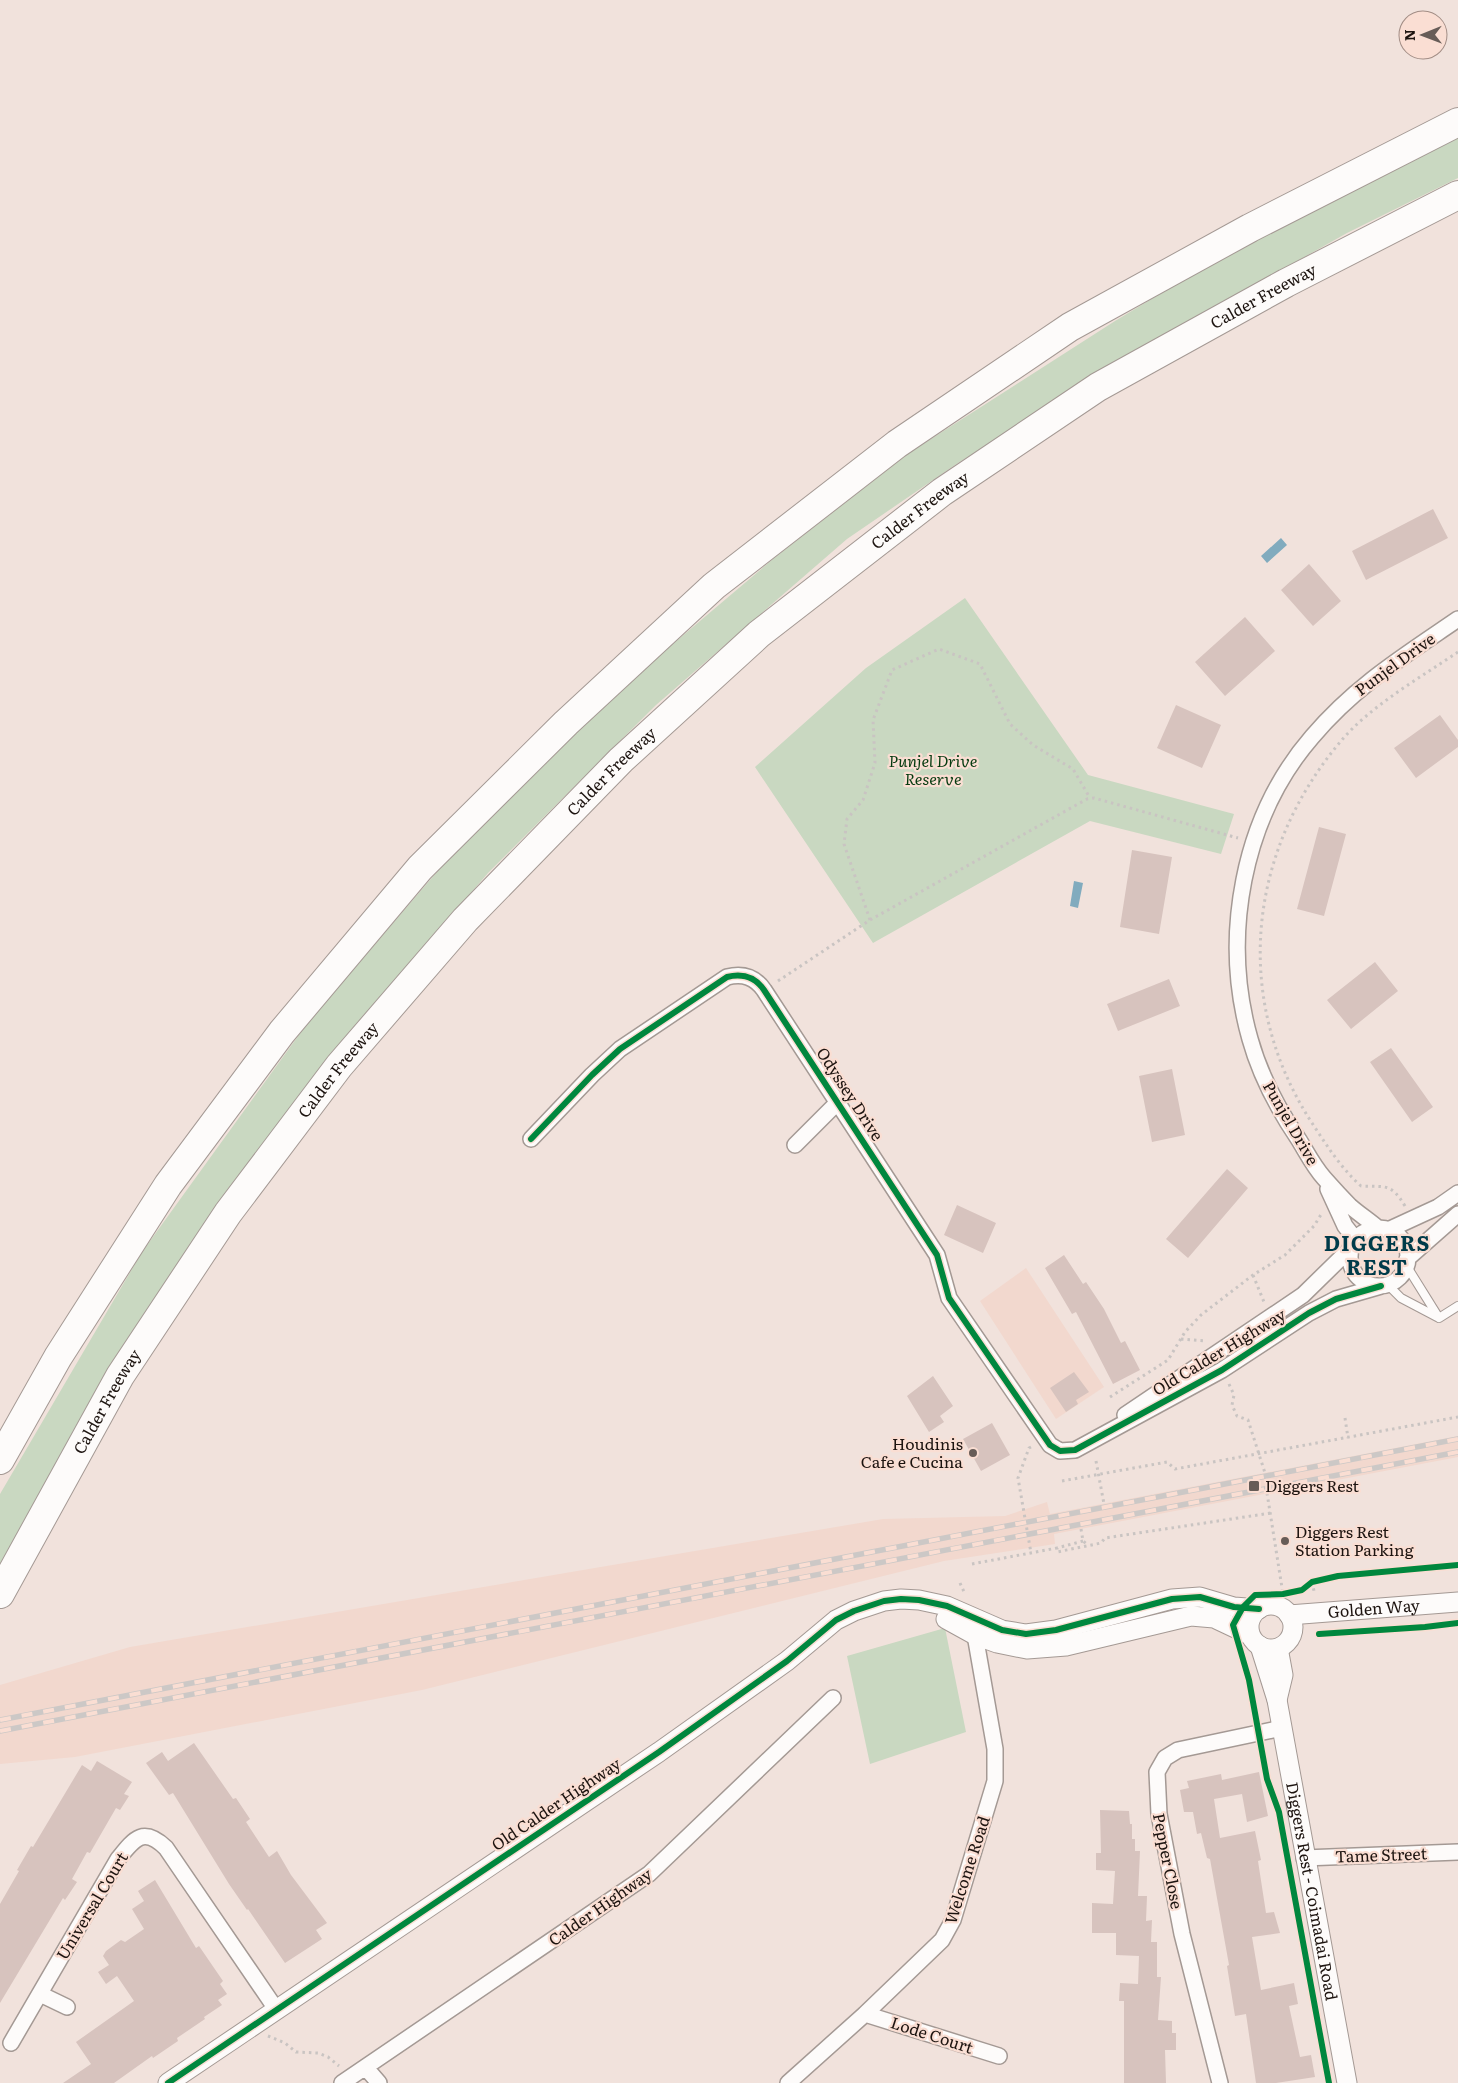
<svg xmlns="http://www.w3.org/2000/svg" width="1458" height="2083" viewBox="0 0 1458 2083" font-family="Literata,serif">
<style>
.built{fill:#f2d8ce}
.green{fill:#c9d8c1}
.water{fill:#81abbe}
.building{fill:#d7c3be}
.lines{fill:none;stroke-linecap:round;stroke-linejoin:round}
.service-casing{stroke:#a49994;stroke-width:10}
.minor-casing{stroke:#a49994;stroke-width:18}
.tertiary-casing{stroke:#a49994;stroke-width:21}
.motorway-casing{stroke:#a49994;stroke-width:30}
.path{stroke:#c9c4c2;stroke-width:3;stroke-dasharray:2.5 4;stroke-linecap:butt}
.service{stroke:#fdfbfa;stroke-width:8}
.minor{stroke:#fdfbfa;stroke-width:15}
.tertiary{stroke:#fdfbfa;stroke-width:19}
.motorway{stroke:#fdfbfa;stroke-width:28}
.rail-casing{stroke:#ccc8c6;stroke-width:5.5}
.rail{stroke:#faded3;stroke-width:4;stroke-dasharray:11;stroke-linecap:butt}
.cycleway-casing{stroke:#faded3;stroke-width:9}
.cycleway{stroke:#00873e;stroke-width:6}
.poi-dot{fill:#675c57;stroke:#faded3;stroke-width:2}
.labels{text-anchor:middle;stroke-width:4.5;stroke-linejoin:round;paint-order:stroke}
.street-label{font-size:16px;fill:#1d1410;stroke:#faded3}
.park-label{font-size:16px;font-style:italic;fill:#043a0f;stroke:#faded3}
.poi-label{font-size:16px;fill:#1d1410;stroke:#faded3;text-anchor:start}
.district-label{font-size:21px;font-weight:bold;letter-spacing:1px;fill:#003b4a;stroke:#faded3}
</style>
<rect width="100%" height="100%" fill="#f1e2dc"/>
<path class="built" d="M 1026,1268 L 1104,1387 L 1056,1419 L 980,1301 Z
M 1458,1436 L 1458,1457 L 1054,1534 L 1055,1544 L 944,1561 L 422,1690 L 75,1757 L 0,1764 L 0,1685 L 130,1647 L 883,1519 L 1005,1516 L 1047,1502 L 1050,1514 Z"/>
<path class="green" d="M 1458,136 L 1458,178 L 1347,233 L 1131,355 L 958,463 L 847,539 L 656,705 L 488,873 L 370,1011 L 0,1571 L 0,1494 L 142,1252 L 309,1021 L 466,838 L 602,704 L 773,559 L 909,453 L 1115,321 L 1233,250 Z
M 965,598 L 1088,775 L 1234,814 L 1221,854 L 1090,821 L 873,943 L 755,767 L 866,668 Z
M 945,1628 L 966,1732 L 870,1764 L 847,1656 Z"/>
<path class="water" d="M 1281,538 L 1287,545 L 1267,563 L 1261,556 Z
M 1074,881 L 1083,883 L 1078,908 L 1070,906 Z"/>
<path class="building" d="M 1433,509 L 1448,538 L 1366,580 L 1352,551 Z
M 1309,564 L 1341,601 L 1313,626 L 1281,590 Z
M 1245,617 L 1275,651 L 1225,696 L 1195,662 Z
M 1176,705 L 1221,725 L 1202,768 L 1157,748 Z
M 1440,715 L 1458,740 L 1458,747 L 1416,778 L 1394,748 Z
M 1319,827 L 1346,834 L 1324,916 L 1297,909 Z
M 1132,850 L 1172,857 L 1159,934 L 1120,927 Z
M 1375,962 L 1398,991 L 1351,1029 L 1327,1000 Z
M 1169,979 L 1180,1006 L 1118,1031 L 1107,1004 Z
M 1391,1048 L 1433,1107 L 1412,1122 L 1370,1062 Z
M 1172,1069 L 1185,1135 L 1152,1142 L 1139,1076 Z
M 1227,1169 L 1248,1188 L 1188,1258 L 1166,1239 Z
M 957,1205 L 996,1223 L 983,1253 L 944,1235 Z
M 1064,1255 L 1083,1284 L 1086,1282 L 1104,1309 L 1121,1343 L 1125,1341 L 1140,1370 L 1113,1384 L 1076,1312 L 1072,1314 L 1045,1268 Z
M 1074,1372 L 1089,1392 L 1076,1400 L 1078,1404 L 1066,1412 L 1050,1388 Z
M 933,1376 L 953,1406 L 940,1416 L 944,1422 L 929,1432 L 907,1396 Z
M 992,1423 L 1010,1455 L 981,1471 L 963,1439 Z
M 194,1743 L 233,1799 L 236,1798 L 250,1819 L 246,1822 L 269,1857 L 277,1851 L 291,1875 L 327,1923 L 316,1930 L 322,1939 L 285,1963 L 248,1909 L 247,1910 L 229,1884 L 173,1793 L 169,1795 L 146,1763 L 162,1752 L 168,1761 Z
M 97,1761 L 132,1782 L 124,1794 L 129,1796 L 120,1810 L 116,1808 L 90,1853 L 87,1852 L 72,1879 L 77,1882 L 65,1900 L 63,1898 L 0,2003 L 0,1904 L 19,1871 L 17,1870 L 31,1846 L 33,1847 L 82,1765 L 91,1771 Z
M 1259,1772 L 1268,1816 L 1247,1822 L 1242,1794 L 1214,1799 L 1220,1838 L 1255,1831 L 1261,1860 L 1258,1861 L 1266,1913 L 1274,1912 L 1280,1933 L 1252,1937 L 1261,1990 L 1294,1983 L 1298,2004 L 1289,2006 L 1300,2057 L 1311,2055 L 1315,2077 L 1276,2083 L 1256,2083 L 1246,2014 L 1235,2016 L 1227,1966 L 1229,1965 L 1210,1859 L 1207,1858 L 1201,1833 L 1197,1834 L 1193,1812 L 1184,1812 L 1180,1790 L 1189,1788 L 1187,1781 L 1221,1774 L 1222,1780 Z
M 1100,1810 L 1129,1811 L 1130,1824 L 1132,1824 L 1132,1839 L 1135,1839 L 1135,1851 L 1140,1851 L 1138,1896 L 1147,1896 L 1146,1921 L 1152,1920 L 1151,1942 L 1157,1942 L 1157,1977 L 1161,1977 L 1158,2020 L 1172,2021 L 1172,2033 L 1176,2033 L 1176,2050 L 1165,2050 L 1166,2083 L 1124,2083 L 1124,2001 L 1119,2001 L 1120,1983 L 1138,1984 L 1139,1956 L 1116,1955 L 1116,1933 L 1092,1933 L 1092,1903 L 1113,1904 L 1115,1871 L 1096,1870 L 1096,1853 L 1101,1853 Z
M 155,1880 L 196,1948 L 199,1946 L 223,1981 L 220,1984 L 227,1994 L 218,2000 L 222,2005 L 204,2017 L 205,2019 L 177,2038 L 178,2041 L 153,2058 L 152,2056 L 114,2083 L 63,2083 L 91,2064 L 76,2042 L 134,2001 L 117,1976 L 106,1984 L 98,1972 L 109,1965 L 103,1956 L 106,1951 L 121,1940 L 125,1942 L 144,1929 L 132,1909 L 144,1901 L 138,1891 Z"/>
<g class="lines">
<g class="service-casing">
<path id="service" d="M 1406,1265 L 1439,1318
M 1388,1285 L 1401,1298 L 1439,1318
M 1439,1318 L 1458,1306"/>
</g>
<g class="minor-casing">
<path id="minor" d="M 531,1139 L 592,1075 L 620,1049 L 727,977 C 743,973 755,977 764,990 L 937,1255 L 949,1298 L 1050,1445 L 1060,1451 L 1075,1450 L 1222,1370 L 1309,1313 L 1336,1299 L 1381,1286
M 795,1145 L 838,1102
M 1328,1189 L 1345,1226 L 1356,1240
M1350 1257a29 29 0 1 1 58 0a29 29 0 1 1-58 0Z
M 1379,1229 C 1370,1221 1359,1214 1350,1206 C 1341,1197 1332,1187 1324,1178 C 1314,1167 1307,1153 1299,1140 C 1278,1109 1260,1075 1250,1039 C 1221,937 1242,818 1312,737 C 1355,686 1404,656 1458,619
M 1388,1230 L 1438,1207 L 1458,1193
M 1407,1259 L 1458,1214
M 1125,1415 L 1303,1295 L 1351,1248
M 1304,1858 L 1458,1852
M 40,1994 L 67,2007
M 865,2014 L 999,2056
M 11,2043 L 118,1859 C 134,1839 143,1826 166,1848 L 276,2009
M 366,2068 L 379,2083
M 342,2083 L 649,1874 L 833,1698
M 788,2083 L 865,2014 L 942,1940 L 953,1920 L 995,1781 L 995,1749 L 975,1635 L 977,1626
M 1220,2083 L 1182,1934 L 1159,1814 L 1157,1772 L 1165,1758 L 1178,1750 L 1282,1728"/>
</g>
<g class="tertiary-casing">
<g id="tertiary">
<circle cx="1271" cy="1627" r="22"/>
<path id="s1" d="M 1289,1615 L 1458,1602"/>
<path d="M 946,1619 L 975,1635 L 997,1643 L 1027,1649 L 1066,1646 L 1191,1616 L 1214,1618 L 1250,1635"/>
<path id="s2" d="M 1260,1646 L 1277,1700 L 1347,2083"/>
<path d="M 1277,1700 L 1283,1675 L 1278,1648"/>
<path d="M 168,2083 L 659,1752 L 787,1661 L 836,1620 L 854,1611 L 884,1601 L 901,1599 L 919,1600 L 947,1606 L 1002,1630 L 1026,1634 L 1056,1630 L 1172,1599 L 1200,1597 L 1234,1607 L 1259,1609"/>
</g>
</g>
<g class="motorway-casing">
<g id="motorway">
<path d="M 0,1460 L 58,1357 L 168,1185 L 282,1032 L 420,868 L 566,723 L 714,586 L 897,444 L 1070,327 L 1250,228 L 1458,122"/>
<path id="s3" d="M 0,1594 L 120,1376 L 228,1213 L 339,1066 L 465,920 L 621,760 L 759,634 L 942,492 L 1098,387 L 1286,283 L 1458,195"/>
</g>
</g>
<path class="path" d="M 870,920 L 844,844 L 847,819 L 863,800 L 875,763 L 873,720 L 892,670 L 939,649 L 980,664 L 1010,724 L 1033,745 L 1073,769 L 1090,798
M 778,981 L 870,920 L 1087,799 L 1094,798 L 1238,838
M 1405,1206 C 1391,1183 1386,1187 1361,1186 C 1341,1168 1327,1146 1312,1123 C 1232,1000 1247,852 1341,741 C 1369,707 1421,677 1458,652
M 1253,1275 L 1264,1302
M 1181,1339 L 1205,1341
M 1229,1384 L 1234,1395 L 1232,1405 L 1237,1416 L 1248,1420 L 1265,1473
M 1110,1397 L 1168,1360 L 1185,1332 L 1201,1315 L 1253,1275 L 1285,1255 L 1314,1226 L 1322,1213
M 1345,1418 L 1348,1438
M 1031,1447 L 1029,1448 L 1018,1478 L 1031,1553
M 1096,1461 L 1104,1504
M 1062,1481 L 1167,1462 L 1175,1469 L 1458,1417
M 1267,1493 L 1283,1594
M 1081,1529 L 1083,1541 L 1088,1545
M 1083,1541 L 1057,1548 L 1057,1552 L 1101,1543 L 1105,1538 L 1271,1513
M 972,1564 L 1057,1548
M 1312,1582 L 1314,1591
M 960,1583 L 965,1594
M 268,2036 L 285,2043 L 296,2052 L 318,2053 L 328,2057 L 339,2066"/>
<use href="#service" class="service"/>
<use href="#minor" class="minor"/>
<use href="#tertiary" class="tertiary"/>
<use href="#motorway" class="motorway"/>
<g class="rail-casing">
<path id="rail" d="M 0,1720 L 1458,1439
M 0,1731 L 1458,1452"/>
</g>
<use href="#rail" class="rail"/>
<g class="cycleway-casing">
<path id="cycleway" d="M 531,1139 L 592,1075 L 620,1049 L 727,977 C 743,973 755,977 764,990 L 937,1255 L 949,1298 L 1050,1445 L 1060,1451 L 1075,1450 L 1222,1370 L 1309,1313 L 1336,1299 L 1381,1286
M 1319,1634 L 1425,1627 L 1458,1623
M 168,2083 L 659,1752 L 787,1661 L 836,1620 L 854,1611 L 884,1601 L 901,1599 L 919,1600 L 947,1606 L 1002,1630 L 1026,1634 L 1056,1630 L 1172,1599 L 1200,1597 L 1234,1607 L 1259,1609
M 1329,2083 L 1279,1812 L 1267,1779 L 1249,1680 L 1233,1625 L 1243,1607 L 1255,1595 L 1283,1594 L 1302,1590 L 1312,1582 L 1338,1576 L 1458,1565"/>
</g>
<use href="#cycleway" class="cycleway"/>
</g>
<g class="poi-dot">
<circle cx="973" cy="1453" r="5"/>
<rect x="1248" y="1480" width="12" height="12" rx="2.5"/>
<circle cx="1285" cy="1541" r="5"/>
</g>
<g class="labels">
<g class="street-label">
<text dy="6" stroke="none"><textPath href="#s3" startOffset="1840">Calder Freeway</textPath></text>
<text dy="6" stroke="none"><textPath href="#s3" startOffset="1435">Calder Freeway</textPath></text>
<text transform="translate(1395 664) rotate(-36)" y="6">Punjel Drive</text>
<text dy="6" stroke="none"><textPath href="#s3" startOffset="1030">Calder Freeway</textPath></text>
<text dy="6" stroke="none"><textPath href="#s3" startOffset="625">Calder Freeway</textPath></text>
<text transform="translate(850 1094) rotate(57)" y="6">Odyssey Drive</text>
<text transform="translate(1291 1123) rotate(60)" y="6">Punjel Drive</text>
<text transform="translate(1219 1352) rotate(-31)" y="6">Old Calder Highway</text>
<text dy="6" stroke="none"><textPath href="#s3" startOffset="220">Calder Freeway</textPath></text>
<text dy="6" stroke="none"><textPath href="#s1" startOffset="85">Golden Way</textPath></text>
<text transform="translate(556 1804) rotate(-34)" y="6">Old Calder Highway</text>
<text transform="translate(1381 1855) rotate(-2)" y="6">Tame Street</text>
<text transform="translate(1168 1861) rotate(79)" y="6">Pepper Close</text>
<text transform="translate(967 1870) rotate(-72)" y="6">Welcome Road</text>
<text dy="6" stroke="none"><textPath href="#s2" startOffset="251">Diggers Rest - Coimadai Road</textPath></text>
<text transform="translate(92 1906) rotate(-59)" y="6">Universal Court</text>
<text transform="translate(600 1907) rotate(-35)" y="6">Calder Highway</text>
<text transform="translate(932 2035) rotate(18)" y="6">Lode Court</text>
</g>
<g class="park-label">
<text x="933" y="767">Punjel Drive<tspan x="933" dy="18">Reserve</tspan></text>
</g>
<g class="poi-label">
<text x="963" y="1450" text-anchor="end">Houdinis<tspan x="963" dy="18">Cafe e Cucina</tspan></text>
<text x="1265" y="1492">Diggers Rest</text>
<text x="1295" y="1538">Diggers Rest<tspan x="1295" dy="18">Station Parking</tspan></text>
</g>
<g class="district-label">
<text x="1377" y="1251">DIGGERS<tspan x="1377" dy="24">REST</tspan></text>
</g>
</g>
<g transform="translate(1423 35) rotate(269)"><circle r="24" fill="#faded3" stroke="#a28d85"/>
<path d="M0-4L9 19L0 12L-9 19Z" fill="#675c57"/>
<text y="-8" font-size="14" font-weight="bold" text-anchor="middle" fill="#1d1410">N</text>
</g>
</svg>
